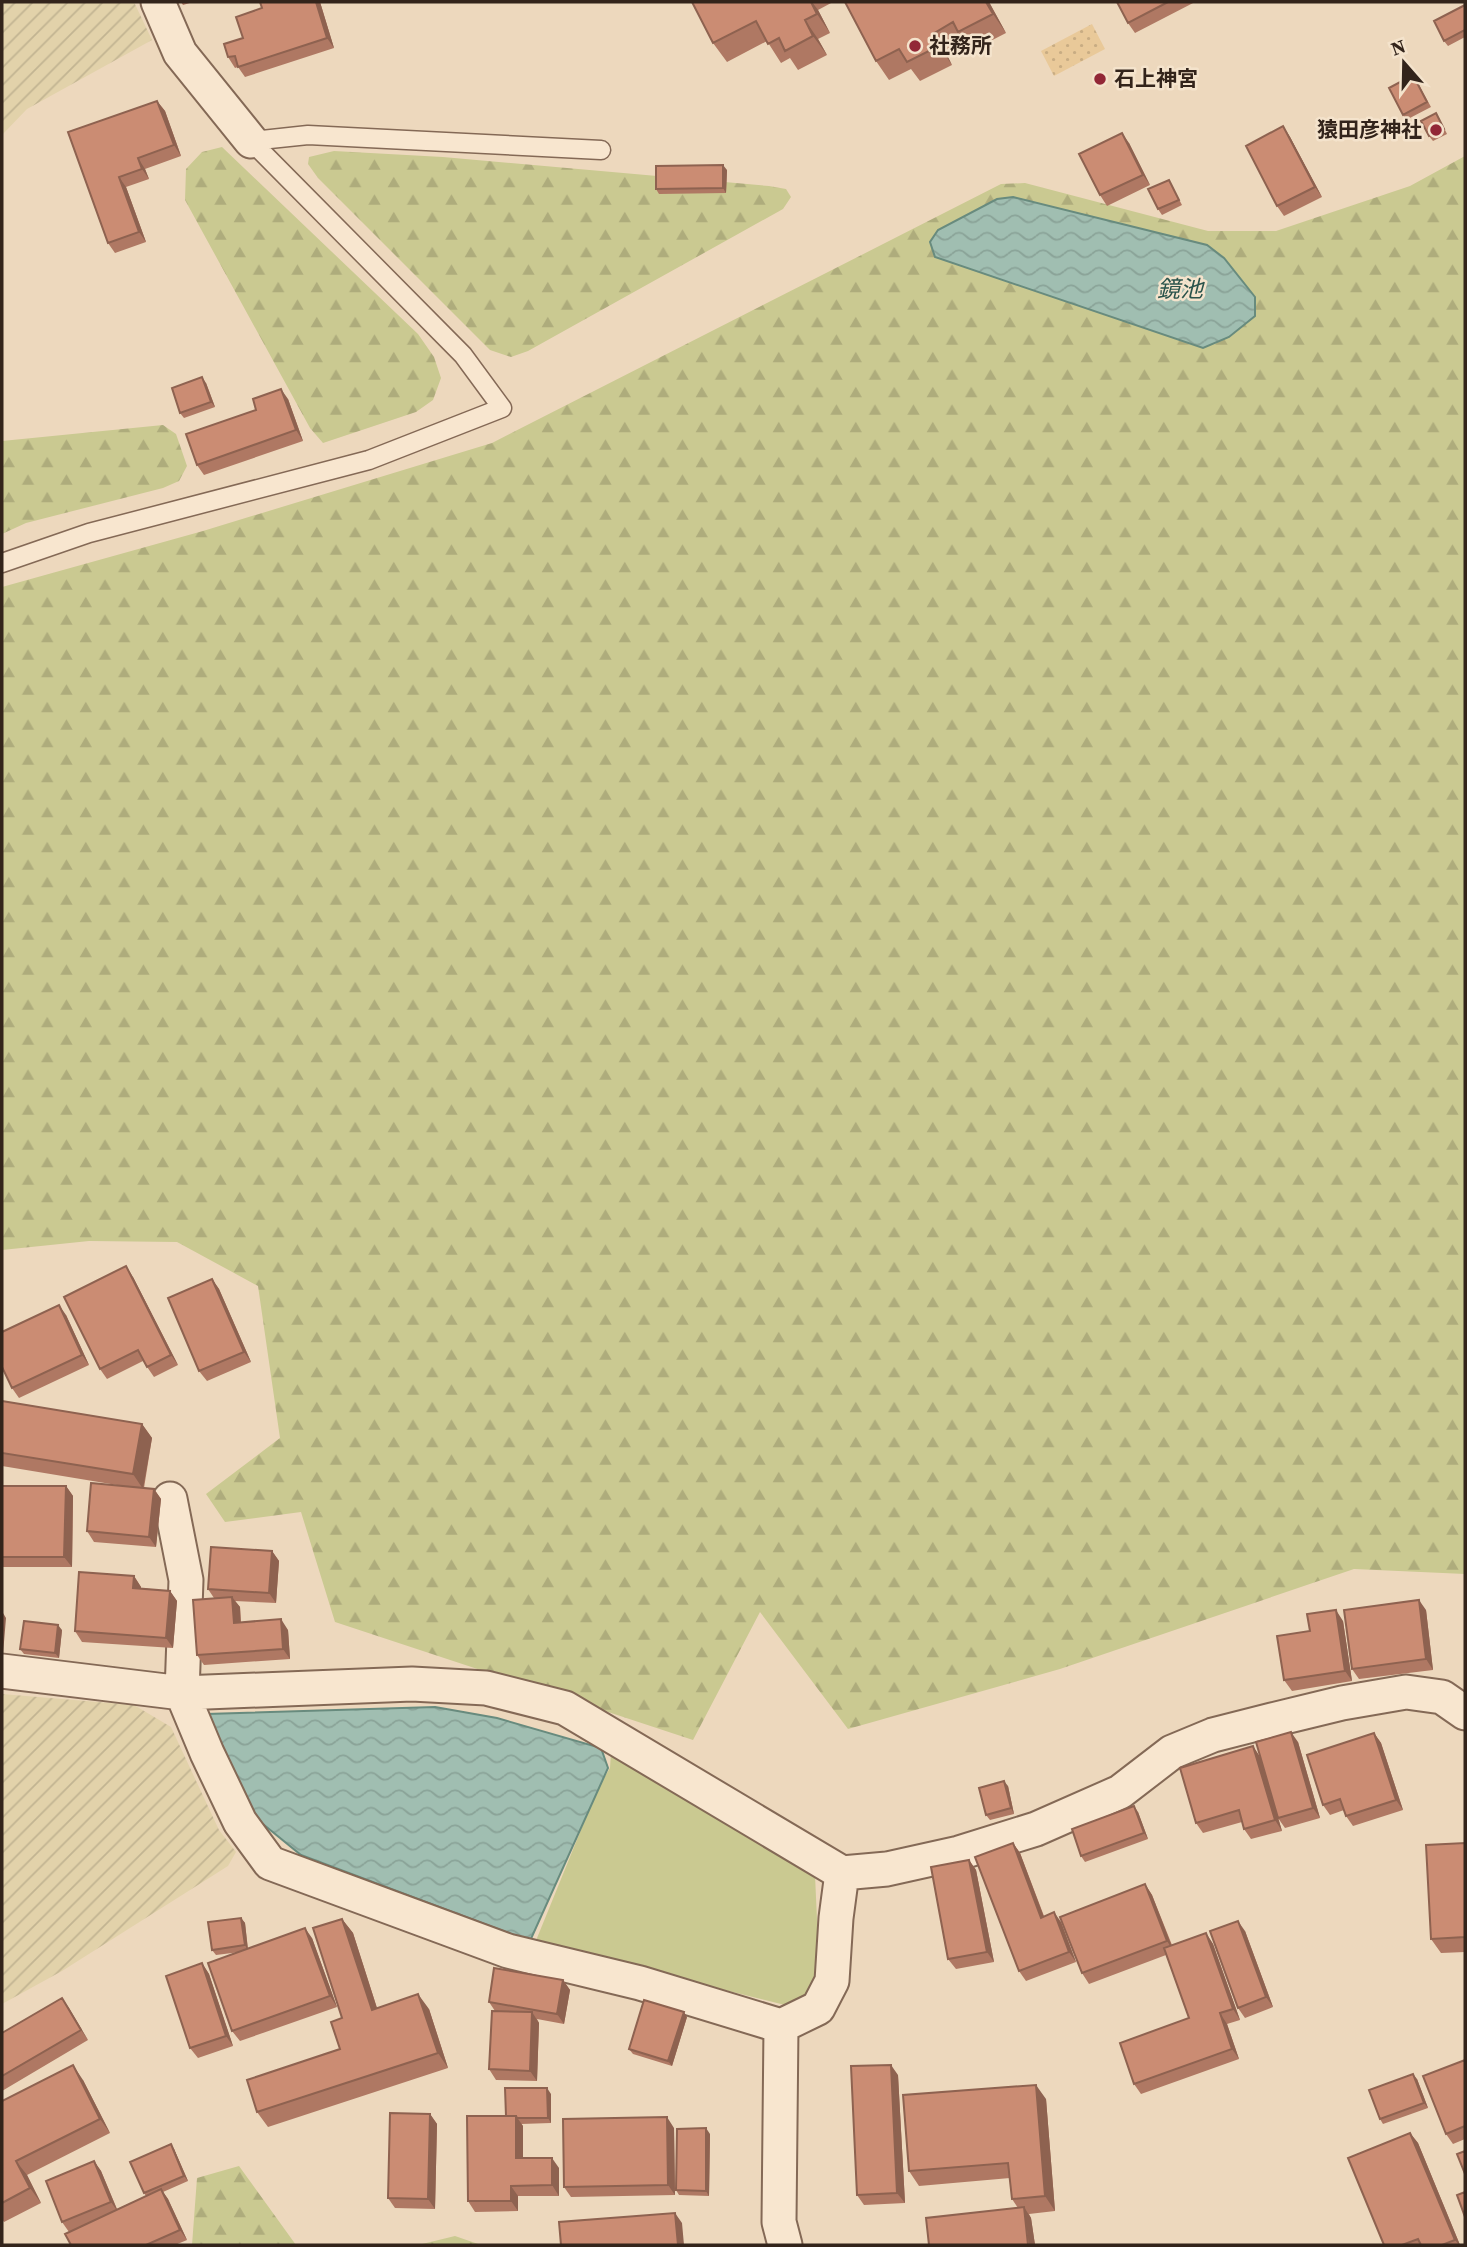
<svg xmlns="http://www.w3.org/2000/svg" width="1467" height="2247" viewBox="0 0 1467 2247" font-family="'Source Serif 4','Noto Sans JP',serif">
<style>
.farmland{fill:url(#farmland-furrows)}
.green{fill:#cac991}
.forest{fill:url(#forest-firs)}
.sand{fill:url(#sand-dots)}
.water{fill:url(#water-waves);stroke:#688b7e;stroke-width:2}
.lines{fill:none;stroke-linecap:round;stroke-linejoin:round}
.service-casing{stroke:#846956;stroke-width:21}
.minor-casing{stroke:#846956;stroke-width:37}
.service{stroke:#f8e6cf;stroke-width:18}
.minor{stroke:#f8e6cf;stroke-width:33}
.wall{fill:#af7863}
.shaded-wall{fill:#8e6250}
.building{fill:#cb8c73;stroke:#8e6250;stroke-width:2}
.poi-dot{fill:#922736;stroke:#f4e3cc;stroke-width:2.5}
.labels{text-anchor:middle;stroke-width:5;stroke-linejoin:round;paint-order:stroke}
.poi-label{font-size:21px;font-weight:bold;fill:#33241b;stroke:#f4e3cc;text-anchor:start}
.water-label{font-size:23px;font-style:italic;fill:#2a534b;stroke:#f4e3cc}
</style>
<defs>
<pattern id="farmland-furrows" width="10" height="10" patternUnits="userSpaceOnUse" patternTransform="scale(1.75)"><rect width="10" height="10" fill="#e2d2aa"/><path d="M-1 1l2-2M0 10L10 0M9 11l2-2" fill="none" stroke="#c2b492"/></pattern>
<pattern id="forest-firs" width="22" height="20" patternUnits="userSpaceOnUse" patternTransform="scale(1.75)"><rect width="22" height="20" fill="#cac991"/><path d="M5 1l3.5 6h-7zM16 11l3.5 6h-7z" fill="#aeac7c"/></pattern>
<pattern id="sand-dots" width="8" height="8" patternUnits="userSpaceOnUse" patternTransform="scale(1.75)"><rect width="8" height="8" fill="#e9c999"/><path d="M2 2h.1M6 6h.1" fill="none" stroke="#c8ac83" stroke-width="1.8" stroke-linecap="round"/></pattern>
<pattern id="water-waves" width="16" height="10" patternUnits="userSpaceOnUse" patternTransform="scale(1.75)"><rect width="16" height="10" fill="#a0beb1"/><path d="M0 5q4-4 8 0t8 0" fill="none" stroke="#8aa398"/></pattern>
</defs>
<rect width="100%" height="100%" fill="#edd8bd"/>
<path class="farmland" d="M 2,2 L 134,2 L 152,40 L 27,109 L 2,135 Z
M 2,1694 L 134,1705 L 171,1727 L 219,1830 L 236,1852 L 228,1866 L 62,1971 L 2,2004 Z"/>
<path class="green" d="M 611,1753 L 815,1875 L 820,1987 L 793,2007 L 535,1943 L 598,1788 L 610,1768 Z"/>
<path class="forest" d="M 222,147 L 418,334 L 434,357 L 441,378 L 433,400 L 416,412 L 323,443 L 310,428 L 185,200 L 186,169 L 202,152 Z
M 334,151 L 443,157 L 769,186 L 786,189 L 791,197 L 783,209 L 528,351 L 511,357 L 490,350 L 318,178 L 308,164 L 309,157 Z
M 1465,156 L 1465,1574 L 1354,1569 L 1060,1669 L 848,1729 L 760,1612 L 693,1740 L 335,1622 L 301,1512 L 225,1522 L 206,1494 L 280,1438 L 258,1286 L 177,1242 L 89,1241 L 2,1250 L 2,587 L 203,531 L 492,443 L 1001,184 L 1025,183 L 1208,231 L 1276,231 L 1410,186 Z
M 163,425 L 176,434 L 187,466 L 179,481 L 163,488 L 26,523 L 2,534 L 2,441 Z
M 239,2166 L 296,2245 L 192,2245 L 197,2178 Z
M 455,2236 L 481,2245 L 418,2245 Z"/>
<path class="sand" d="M 1092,24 L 1105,49 L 1054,76 L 1041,51 Z"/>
<path class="water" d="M 1013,197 L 1207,245 L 1224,258 L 1255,297 L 1255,316 L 1229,337 L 1203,348 L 935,257 L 930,242 L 938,230 L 997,199 Z
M 435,1707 L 497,1718 L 601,1748 L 608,1768 L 530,1941 L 301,1855 L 253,1816 L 207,1714 Z"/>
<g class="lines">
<g class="service-casing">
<path id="service" d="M 251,141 L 308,135 L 601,150
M 2,563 L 89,533 L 369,460 L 502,408 L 463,355 L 251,141"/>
</g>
<g class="minor-casing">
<path id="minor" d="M 158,2 L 180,53 L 251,141
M 170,1499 L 186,1580 L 182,1693 L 207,1753 L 240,1822 L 270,1863 L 508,1951 L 640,1983 L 781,2026 L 779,2222 L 785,2245
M 2,1671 L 182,1693 L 412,1684 L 486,1688 L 565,1708 L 842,1873 L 887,1869 L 959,1853 L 1036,1829 L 1120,1792 L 1172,1752 L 1213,1735 L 1272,1720 L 1342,1703 L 1406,1692 L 1442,1697 L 1465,1713
M 781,2026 L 818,2008 L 832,1981 L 836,1918 L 842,1873"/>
</g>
<use href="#service" class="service"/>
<use href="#minor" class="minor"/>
</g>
<path class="wall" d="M 181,2 L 193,2 L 183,5 Z
M 320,2 L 334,48 L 245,77 L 238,67 L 235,68 L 228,57 L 243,38 Z
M 692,2 L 833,2 L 818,10 L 830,33 L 818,39 L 827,55 L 798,70 L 790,58 L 781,63 L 767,41 L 727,62 L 713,43 Z
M 845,2 L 989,2 L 1006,33 L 971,51 L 965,42 L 946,53 L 952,65 L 920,81 L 911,69 L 889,80 L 876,61 Z
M 1117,2 L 1195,2 L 1135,33 L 1128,23 Z
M 1465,5 L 1465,37 L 1448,46 L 1444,41 Z
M 1417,81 L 1431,107 L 1406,120 L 1403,115 Z
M 157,101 L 165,111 L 181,156 L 145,169 L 149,179 L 126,187 L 146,242 L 115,253 L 108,243 L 68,132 Z
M 1439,118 L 1447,134 L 1433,141 L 1429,136 Z
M 1283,126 L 1290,137 L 1322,197 L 1284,216 L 1277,206 Z
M 1129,143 L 1150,185 L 1107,206 L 1100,195 Z
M 727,170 L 726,193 L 659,194 L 656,189 Z
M 1169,180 L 1182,205 L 1162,215 L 1158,209 Z
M 206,383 L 215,407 L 184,418 L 180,413 Z
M 288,399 L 303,441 L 204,475 L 197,465 Z
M 133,1277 L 178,1365 L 154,1377 L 143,1361 L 107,1379 L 100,1369 Z
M 212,1279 L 219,1289 L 251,1362 L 207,1381 L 199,1371 Z
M 66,1315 L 89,1365 L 19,1398 L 12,1388 Z
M 2,1401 L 142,1424 L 152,1438 L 144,1488 L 154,1489 L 161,1499 L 156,1547 L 94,1542 L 87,1531 L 123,1486 L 2,1466 Z
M 2,1486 L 66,1486 L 73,1496 L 72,1567 L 2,1567 Z
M 272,1551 L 279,1561 L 276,1603 L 235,1601 L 240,1607 L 241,1622 L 288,1630 L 290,1659 L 204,1665 L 197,1655 L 214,1598 L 208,1589 Z
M 134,1576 L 141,1587 L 141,1588 L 170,1591 L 177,1601 L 173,1648 L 82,1642 L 75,1631 Z
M 1426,1610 L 1433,1670 L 1359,1679 L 1352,1669 Z
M 1343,1621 L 1352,1681 L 1292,1691 L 1284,1680 L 1310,1631 Z
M 62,1630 L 59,1658 L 24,1654 L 20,1649 Z
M 1374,1733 L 1381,1743 L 1403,1810 L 1353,1826 L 1346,1816 L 1344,1810 L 1330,1815 L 1323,1805 Z
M 1298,1742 L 1320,1818 L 1285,1828 L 1278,1818 Z
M 1253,1746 L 1260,1757 L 1282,1831 L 1251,1839 L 1244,1829 L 1242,1822 L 1203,1833 L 1196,1823 Z
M 1008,1786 L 1014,1814 L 990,1820 L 986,1815 Z
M 1138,1812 L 1148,1839 L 1085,1862 L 1081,1856 Z
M 1013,1843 L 1020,1853 L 1044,1916 L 1061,1922 L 1076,1962 L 1026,1981 L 1019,1971 Z
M 1465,1843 L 1465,1952 L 1441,1953 L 1431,1939 Z
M 969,1860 L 976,1870 L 994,1962 L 956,1969 L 948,1959 Z
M 1145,1884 L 1152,1895 L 1172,1945 L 1206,1933 L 1213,1944 L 1240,2020 L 1227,2024 L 1239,2059 L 1141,2094 L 1134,2084 L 1189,2018 L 1166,1955 L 1089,1984 L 1082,1973 Z
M 241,1918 L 245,1923 L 248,1949 L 312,1938 L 337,2007 L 240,2041 L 232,2031 L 240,1952 L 216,1955 L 212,1950 Z
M 342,1919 L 353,1933 L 377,2008 L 429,2009 L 448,2068 L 268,2127 L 257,2112 L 340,2049 L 342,2018 Z
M 1245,1931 L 1273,2007 L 1245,2018 L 1238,2008 Z
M 202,1963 L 209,1974 L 233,2046 L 198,2058 L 190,2048 Z
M 563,1980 L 570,1990 L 564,2024 L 537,2019 L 539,2023 L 537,2081 L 496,2080 L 489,2069 L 495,2011 L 489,2002 Z
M 62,1998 L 88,2040 L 2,2091 L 2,2033 Z
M 687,2017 L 672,2066 L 633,2054 L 629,2049 Z
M 1465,2060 L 1465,2139 L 1453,2144 L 1446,2134 Z
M 898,2075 L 905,2203 L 864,2205 L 857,2195 Z
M 1417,2079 L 1428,2108 L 1383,2124 L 1380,2119 Z
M 83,2080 L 110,2133 L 27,2175 L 41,2203 L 4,2222 L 2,2219 L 2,2101 Z
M 551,2094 L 551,2123 L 521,2124 L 523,2126 L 523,2158 L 559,2168 L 559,2196 L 518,2196 L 518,2211 L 475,2212 L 468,2201 L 506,2116 Z
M 1046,2099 L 1055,2211 L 1029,2214 L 1031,2218 L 1035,2245 L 929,2245 L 1018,2208 L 1012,2199 L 1010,2178 L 919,2186 L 909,2171 Z
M 430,2114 L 437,2124 L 435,2209 L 395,2208 L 388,2198 Z
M 674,2128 L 675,2195 L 571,2197 L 564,2187 Z
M 1410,2133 L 1418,2143 L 1460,2245 L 1384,2245 Z
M 710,2134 L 709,2196 L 679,2195 L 676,2190 Z
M 174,2149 L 188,2181 L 163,2192 L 168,2199 L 187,2240 L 175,2245 L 71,2245 L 69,2232 L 62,2222 L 94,2161 L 101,2171 L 117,2209 L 146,2196 L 144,2193 Z"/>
<path class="shaded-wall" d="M 316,2 L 320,2 L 334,48 L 327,38 Z
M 811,2 L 812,2 L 818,10 L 830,33 L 817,14 Z
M 986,2 L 989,2 L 1006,33 L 993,14 Z
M 805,20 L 818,39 L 827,55 L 813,36 Z
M 933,34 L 946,53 L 952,65 L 939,46 Z
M 157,101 L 165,111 L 181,156 L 174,145 Z
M 1283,126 L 1290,137 L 1322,197 L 1315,187 Z
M 1122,133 L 1129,143 L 1150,185 L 1143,175 Z
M 138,158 L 145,169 L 149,179 L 142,169 Z
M 723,165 L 727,170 L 726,193 L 723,188 Z
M 119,177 L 126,187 L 146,242 L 139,232 Z
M 202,377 L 206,383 L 215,407 L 211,402 Z
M 281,389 L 288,399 L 303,441 L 296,430 Z
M 126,1266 L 133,1277 L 178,1365 L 171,1355 Z
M 212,1279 L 219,1289 L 251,1362 L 244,1352 Z
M 59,1305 L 66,1315 L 89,1365 L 82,1355 Z
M 142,1424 L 152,1438 L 143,1489 L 133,1474 Z
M 66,1486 L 73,1496 L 72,1567 L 64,1557 Z
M 154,1489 L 161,1499 L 156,1547 L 149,1537 Z
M 272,1551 L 279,1561 L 276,1603 L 269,1593 Z
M 134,1576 L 141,1587 L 140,1598 L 133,1588 Z
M 170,1591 L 177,1601 L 173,1648 L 166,1638 Z
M 232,1597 L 240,1607 L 241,1633 L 234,1623 Z
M 1419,1600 L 1426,1610 L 1433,1670 L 1426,1659 Z
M 1336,1610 L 1343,1621 L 1352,1681 L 1345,1671 Z
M 3,1613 L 6,1618 L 3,1654 L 2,1652 Z
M 281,1619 L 288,1630 L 290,1659 L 283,1649 Z
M 58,1625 L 62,1630 L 59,1658 L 55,1653 Z
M 1291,1732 L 1298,1742 L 1320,1818 L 1313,1808 Z
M 1374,1733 L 1381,1743 L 1403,1810 L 1396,1800 Z
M 1253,1746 L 1260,1757 L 1282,1831 L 1275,1820 Z
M 1004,1781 L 1008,1786 L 1014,1814 L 1011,1808 Z
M 1134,1806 L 1138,1812 L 1148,1839 L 1144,1833 Z
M 1013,1843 L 1020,1853 L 1048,1928 L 1041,1918 Z
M 969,1860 L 976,1870 L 994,1962 L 987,1952 Z
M 1145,1884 L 1152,1895 L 1174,1952 L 1167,1941 Z
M 1054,1912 L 1061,1922 L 1076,1962 L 1069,1952 Z
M 241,1918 L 245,1923 L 248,1951 L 245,1945 Z
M 342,1919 L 353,1933 L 382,2024 L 372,2010 Z
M 1238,1921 L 1245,1931 L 1273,2007 L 1266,1997 Z
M 305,1928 L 312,1938 L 337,2007 L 330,1996 Z
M 1206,1933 L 1213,1944 L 1240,2020 L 1233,2009 Z
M 202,1963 L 209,1974 L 233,2046 L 226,2036 Z
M 563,1980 L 570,1990 L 564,2024 L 557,2014 Z
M 418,1994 L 429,2009 L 448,2068 L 438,2053 Z
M 62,1998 L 69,2008 L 88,2040 L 81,2030 Z
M 532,2012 L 539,2023 L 537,2081 L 530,2071 Z
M 684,2012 L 687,2017 L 672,2066 L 668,2061 Z
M 1220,2013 L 1227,2024 L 1239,2059 L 1232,2049 Z
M 73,2065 L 83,2080 L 110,2133 L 100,2119 Z
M 891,2065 L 898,2075 L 905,2203 L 897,2193 Z
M 1413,2074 L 1417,2079 L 1428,2108 L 1424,2103 Z
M 1036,2085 L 1046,2099 L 1055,2211 L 1045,2196 Z
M 547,2088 L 551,2094 L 551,2123 L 548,2118 Z
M 430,2114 L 437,2124 L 435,2209 L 428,2199 Z
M 516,2116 L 523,2126 L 523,2168 L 516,2158 Z
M 667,2117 L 674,2128 L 675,2195 L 668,2185 Z
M 706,2128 L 710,2134 L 709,2196 L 706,2191 Z
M 1410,2133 L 1418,2143 L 1460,2245 L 1459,2245 L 1455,2240 Z
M 171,2144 L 174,2149 L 188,2181 L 184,2176 Z
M 552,2158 L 559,2168 L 559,2196 L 552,2185 Z
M 16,2161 L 27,2175 L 41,2203 L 30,2188 Z
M 94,2161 L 101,2171 L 118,2212 L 111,2202 Z
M 511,2186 L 518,2196 L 518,2211 L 511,2201 Z
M 161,2189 L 168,2199 L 187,2240 L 180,2230 Z
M 1024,2207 L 1031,2218 L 1035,2245 L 1029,2245 Z
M 675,2213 L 682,2223 L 684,2245 L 678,2245 Z"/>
<path class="building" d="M 260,2 L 316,2 L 327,38 L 238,67 L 235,56 L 228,57 L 224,44 L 243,38 L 236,17 L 262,8 Z
M 692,2 L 811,2 L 817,14 L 805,20 L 813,36 L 785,51 L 779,38 L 768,44 L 756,21 L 713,43 Z
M 845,2 L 986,2 L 993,14 L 958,32 L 953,22 L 933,34 L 939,46 L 907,62 L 899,49 L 876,61 Z
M 1117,2 L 1168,2 L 1128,23 Z
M 1465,5 L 1465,30 L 1444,41 L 1434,21 Z
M 1413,75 L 1427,102 L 1403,115 L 1389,88 Z
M 157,101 L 174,145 L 138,158 L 142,169 L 119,177 L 139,232 L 108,243 L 68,132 Z
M 1436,113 L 1444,129 L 1429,136 L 1421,121 Z
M 1283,126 L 1315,187 L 1277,206 L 1246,146 Z
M 1122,133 L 1143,175 L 1100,195 L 1079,154 Z
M 723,165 L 723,188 L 656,189 L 656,166 Z
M 1169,180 L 1179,200 L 1158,209 L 1148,189 Z
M 202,377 L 211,402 L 180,413 L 172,388 Z
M 281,389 L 296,430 L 197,465 L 186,434 L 256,410 L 253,399 Z
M 126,1266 L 171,1355 L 147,1367 L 138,1350 L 100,1369 L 64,1297 Z
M 212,1279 L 244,1352 L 199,1371 L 168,1298 Z
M 59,1305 L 82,1355 L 12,1388 L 2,1367 L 2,1332 Z
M 2,1401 L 142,1424 L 133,1474 L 2,1453 Z
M 91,1483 L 154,1489 L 149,1537 L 87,1531 Z
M 2,1486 L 66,1486 L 64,1557 L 2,1557 Z
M 211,1547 L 272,1551 L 269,1593 L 208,1589 Z
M 79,1572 L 134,1576 L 133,1588 L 170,1591 L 166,1638 L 75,1631 Z
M 232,1597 L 234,1623 L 281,1619 L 283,1649 L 197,1655 L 193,1600 Z
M 1419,1600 L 1426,1659 L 1352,1669 L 1344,1610 Z
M 1336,1610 L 1345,1671 L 1284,1680 L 1277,1636 L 1310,1631 L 1307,1614 Z
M 24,1621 L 58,1625 L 55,1653 L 20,1649 Z
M 1291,1732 L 1313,1808 L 1278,1818 L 1256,1742 Z
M 1374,1733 L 1396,1800 L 1346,1816 L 1340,1799 L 1323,1805 L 1307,1755 Z
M 1253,1746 L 1275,1820 L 1244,1829 L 1239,1810 L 1196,1823 L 1180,1768 Z
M 1004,1781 L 1011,1808 L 986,1815 L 979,1788 Z
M 1134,1806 L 1144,1833 L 1081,1856 L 1072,1829 Z
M 1013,1843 L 1041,1918 L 1054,1912 L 1069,1952 L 1019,1971 L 975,1857 Z
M 1465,1843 L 1465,1937 L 1431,1939 L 1426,1845 Z
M 969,1860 L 987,1952 L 948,1959 L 931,1867 Z
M 1145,1884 L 1167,1941 L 1082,1973 L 1060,1917 Z
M 241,1918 L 245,1945 L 212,1950 L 208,1922 Z
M 342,1919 L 372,2010 L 418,1994 L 438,2053 L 257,2112 L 247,2080 L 340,2049 L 331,2022 L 342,2018 L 313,1928 Z
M 1238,1921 L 1266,1997 L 1238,2008 L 1210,1931 Z
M 305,1928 L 330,1996 L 232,2031 L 208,1963 Z
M 1206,1933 L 1233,2009 L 1220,2013 L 1232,2049 L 1134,2084 L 1120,2043 L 1189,2018 L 1164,1948 Z
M 202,1963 L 226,2036 L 190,2048 L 166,1976 Z
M 494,1968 L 563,1980 L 557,2014 L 489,2002 Z
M 62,1998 L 81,2030 L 2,2076 L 2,2033 Z
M 644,2000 L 684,2012 L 668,2061 L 629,2049 Z
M 492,2011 L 532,2012 L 530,2071 L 489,2069 Z
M 1465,2060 L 1465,2126 L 1446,2134 L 1423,2076 Z
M 73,2065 L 100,2119 L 16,2161 L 30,2188 L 2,2203 L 2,2101 Z
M 891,2065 L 897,2193 L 857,2195 L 851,2066 Z
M 1413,2074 L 1424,2103 L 1380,2119 L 1369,2090 Z
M 1036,2085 L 1045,2196 L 1012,2199 L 1008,2163 L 909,2171 L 903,2095 Z
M 505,2088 L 547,2088 L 548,2118 L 517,2118 L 516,2116 L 506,2116 Z
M 390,2113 L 430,2114 L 428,2199 L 388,2198 Z
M 467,2116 L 516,2116 L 516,2158 L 552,2158 L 552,2185 L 511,2186 L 511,2201 L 468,2201 Z
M 667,2117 L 668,2185 L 564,2187 L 563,2119 Z
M 706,2128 L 706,2191 L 676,2190 L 677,2129 Z
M 1410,2133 L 1455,2240 L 1442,2245 L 1421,2245 L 1418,2239 L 1402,2245 L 1384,2245 L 1348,2158 Z
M 171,2144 L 184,2176 L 144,2193 L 130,2162 Z
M 1465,2151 L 1465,2174 L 1457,2154 Z
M 94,2161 L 111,2202 L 62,2222 L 46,2181 Z
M 161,2189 L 180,2230 L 146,2245 L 71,2245 L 65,2234 Z
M 1465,2192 L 1465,2217 L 1457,2195 Z
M 1024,2207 L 1028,2245 L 929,2245 L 926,2218 Z
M 675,2213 L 678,2245 L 561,2245 L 559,2222 Z"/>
<g class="poi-dot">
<circle cx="915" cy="46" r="7"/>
<circle cx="1100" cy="79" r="7"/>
<circle cx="1436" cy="130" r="7"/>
</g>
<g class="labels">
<g class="poi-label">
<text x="929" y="53">社務所</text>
<text x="1114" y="86">石上神宮</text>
<text x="1422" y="137" text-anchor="end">猿田彦神社</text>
</g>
<g class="water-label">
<text x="1180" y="297">鏡池</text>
</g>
</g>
<rect width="1467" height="2247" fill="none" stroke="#33241b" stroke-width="7"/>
<g transform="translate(1404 63) rotate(340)" stroke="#f4e3cc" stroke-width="5" paint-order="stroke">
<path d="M0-5L12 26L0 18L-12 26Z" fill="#33241b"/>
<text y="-10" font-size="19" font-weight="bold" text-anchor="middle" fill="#33241b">N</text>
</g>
</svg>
